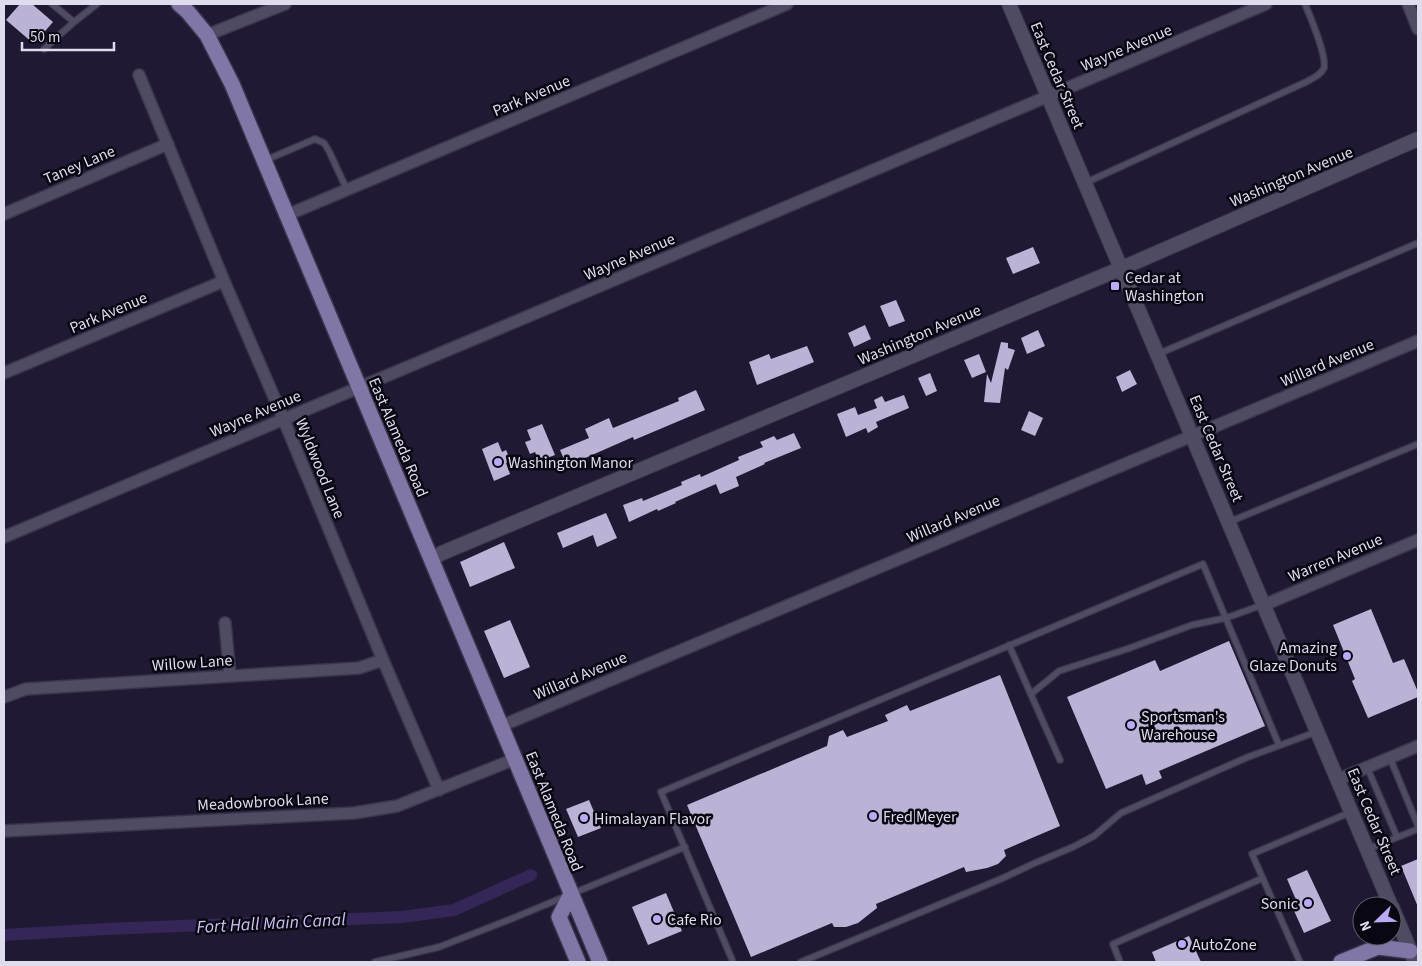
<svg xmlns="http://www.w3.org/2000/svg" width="1422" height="966" viewBox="0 0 1422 966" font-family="'Source Sans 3',sans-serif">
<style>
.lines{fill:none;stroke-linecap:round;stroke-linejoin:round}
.canal{stroke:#342657;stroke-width:12}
.building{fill:#bab3d5}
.service-casing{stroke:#3b344d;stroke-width:8}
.minor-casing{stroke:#3b344d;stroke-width:14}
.tertiary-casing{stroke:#3b344d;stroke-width:16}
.primary-casing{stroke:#3b344d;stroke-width:18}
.service{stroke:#4f4b62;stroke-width:5.5}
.minor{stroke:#4f4b62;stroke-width:11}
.tertiary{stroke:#4f4b62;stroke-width:14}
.primary{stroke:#8176a6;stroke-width:15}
.poi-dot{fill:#bbaaf6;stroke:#090711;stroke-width:2}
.labels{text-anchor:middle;stroke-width:5;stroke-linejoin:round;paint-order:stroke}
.street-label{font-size:16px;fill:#dfdcee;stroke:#090711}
.poi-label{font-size:16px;fill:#dfdcee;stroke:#090711;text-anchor:start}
.water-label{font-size:18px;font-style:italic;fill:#cbc1f3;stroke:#090711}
</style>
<rect width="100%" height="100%" fill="#201933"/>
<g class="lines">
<path class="canal" d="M 4,935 L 106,929 L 402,917 L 454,910 L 531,875"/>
</g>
<path class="building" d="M 20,4 L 32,4 L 53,22 L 34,44 L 6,20 Z
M 1033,247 L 1040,263 L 1013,274 L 1006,258 Z
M 896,300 L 905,321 L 889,327 L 880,306 Z
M 865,325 L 871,339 L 854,347 L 848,333 Z
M 1038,330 L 1045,346 L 1027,354 L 1021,338 Z
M 1001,342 L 1008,343 L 1008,348 L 1015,350 L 1008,370 L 1005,368 L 1000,403 L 984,402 L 987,374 L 991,383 Z
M 807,346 L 814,362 L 757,385 L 749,362 L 769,354 L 771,359 Z
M 979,354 L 986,372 L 972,378 L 964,360 Z
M 1130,370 L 1137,384 L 1122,392 L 1116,377 Z
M 930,373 L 937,391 L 926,396 L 918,378 Z
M 696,390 L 705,410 L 634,440 L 633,437 L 567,466 L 560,450 L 589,438 L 585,429 L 609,418 L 613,428 L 679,401 L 678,398 Z
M 904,395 L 909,408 L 876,422 L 878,427 L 868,433 L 866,428 L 846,437 L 837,414 L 855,407 L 858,415 L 877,408 L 874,400 L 882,396 L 885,402 Z
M 1029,411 L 1043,418 L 1035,436 L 1021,430 Z
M 542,424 L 555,455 L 539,461 L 535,452 L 530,454 L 525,442 L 531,440 L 527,430 Z
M 794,433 L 801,448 L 764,463 L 765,464 L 736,477 L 739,486 L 720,494 L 716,484 L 675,502 L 676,503 L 658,511 L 657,509 L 629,522 L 623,505 L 642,498 L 643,501 L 682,485 L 681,482 L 700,474 L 701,477 L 739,460 L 738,457 L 763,447 L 760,442 L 774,436 L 777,440 Z
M 498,442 L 502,452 L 506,450 L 511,461 L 506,463 L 510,474 L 494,481 L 482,449 Z
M 606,513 L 617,538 L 597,547 L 593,535 L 563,548 L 557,533 Z
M 504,542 L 515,568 L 470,587 L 460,562 Z
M 1371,609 L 1393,663 L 1404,659 L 1418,692 L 1418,697 L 1368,718 L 1352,681 L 1355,679 L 1333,625 Z
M 510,620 L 530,667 L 504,678 L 484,631 Z
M 1229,641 L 1265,726 L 1159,771 L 1162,778 L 1146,785 L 1142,774 L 1106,789 L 1067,697 L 1155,660 L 1160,671 Z
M 1000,675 L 1060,826 L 1004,850 L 1006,856 L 998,864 L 987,868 L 966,872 L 964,867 L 876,904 L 877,908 L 858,923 L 846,927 L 834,927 L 832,923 L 751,957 L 687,805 L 827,746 L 829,736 L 843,730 L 847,737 L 888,721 L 885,715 L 907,705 L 910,711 Z
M 589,800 L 601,828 L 578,837 L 566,809 Z
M 1418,859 L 1418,907 L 1401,866 Z
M 1307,870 L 1331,921 L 1304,933 L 1291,904 L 1297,902 L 1287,879 Z
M 666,893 L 682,931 L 648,945 L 632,907 Z
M 1189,936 L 1201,962 L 1156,962 L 1152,952 Z"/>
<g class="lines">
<g class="service-casing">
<path id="service" d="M 52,4 L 74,22 L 97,4
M 44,49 L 74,22
M 266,160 L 315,139 L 324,143 L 329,151 L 347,190
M 1085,183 L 1306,82 C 1313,78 1321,75 1324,68 C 1327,56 1310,16 1305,4
M 1158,354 L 1418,243
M 1229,522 L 1418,444
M 1009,645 L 1060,760
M 1031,694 L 1059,671 L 1127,649 L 1192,625 L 1226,618 L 1262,605
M 1390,758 L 1418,826
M 1367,767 L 1397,837
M 1368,849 L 1418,829
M 375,962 L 439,947 L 511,919 L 685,847
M 733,962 L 661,792 L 1203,564 L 1279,745
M 801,962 L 1003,878 L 1035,863 L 1073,847 L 1094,836 L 1121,813 L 1248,757 L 1316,732
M 1120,962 L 1113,944 L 1263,878
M 1300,962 L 1252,854 L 1351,812"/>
</g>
<g class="minor-casing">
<path id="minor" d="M 1408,4 L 1418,29
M 207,35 L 285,4
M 139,75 L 224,281 L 283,418 L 383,660 L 439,790
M 4,214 L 168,144
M 287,215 L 787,4
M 4,373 L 224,281
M 4,537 C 424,358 847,185 1266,4
M 1264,605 L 1418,540
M 225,623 L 230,676
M 4,697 L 26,689 L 359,668 L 383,660
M 501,726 L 1418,341
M 1339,779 L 1418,746
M 4,831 L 354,813 L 397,806 L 515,759"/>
</g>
<g class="tertiary-casing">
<path id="tertiary" d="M 1009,4 L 1391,906
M 431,559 L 442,553 L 1122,268 L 1418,139
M 1392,907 L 1415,962"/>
</g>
<g class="primary-casing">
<path id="primary" d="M 179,4 L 188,12 L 207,35 L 232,84 L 600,962
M 571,894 L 559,917 L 578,962
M 1341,962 L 1378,947 L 1410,951"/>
</g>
<use href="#service" class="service"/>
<use href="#minor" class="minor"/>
<use href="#tertiary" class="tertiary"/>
<use href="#primary" class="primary"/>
</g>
<g class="poi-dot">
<rect x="1110" y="281" width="10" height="10" rx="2.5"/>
<circle cx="498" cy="462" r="5"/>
<circle cx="1347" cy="656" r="5"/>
<circle cx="1131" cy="725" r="5"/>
<circle cx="873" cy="816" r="5"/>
<circle cx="584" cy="818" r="5"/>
<circle cx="1308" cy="903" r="5"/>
<circle cx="657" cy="919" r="5"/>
<circle cx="1182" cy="944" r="5"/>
</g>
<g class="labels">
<g class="street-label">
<text transform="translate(1126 47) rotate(-23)" y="6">Wayne Avenue</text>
<text transform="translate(1058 75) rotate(67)" y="6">East Cedar Street</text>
<text transform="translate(531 95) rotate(-23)" y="6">Park Avenue</text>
<text transform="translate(79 164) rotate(-23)" y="6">Taney Lane</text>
<text transform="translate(1291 176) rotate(-23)" y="6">Washington Avenue</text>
<text transform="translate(629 256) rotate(-23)" y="6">Wayne Avenue</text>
<text transform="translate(108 312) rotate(-23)" y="6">Park Avenue</text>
<text transform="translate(919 334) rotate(-23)" y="6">Washington Avenue</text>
<text transform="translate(1327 362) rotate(-23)" y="6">Willard Avenue</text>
<text transform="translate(255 413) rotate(-23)" y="6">Wayne Avenue</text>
<text transform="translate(399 437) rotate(67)" y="6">East Alameda Road</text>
<text transform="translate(1217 448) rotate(67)" y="6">East Cedar Street</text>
<text transform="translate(321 468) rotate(68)" y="6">Wyldwood Lane</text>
<text transform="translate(953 518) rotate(-23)" y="6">Willard Avenue</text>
<text transform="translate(1335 557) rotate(-23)" y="6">Warren Avenue</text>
<text transform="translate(192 662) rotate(-4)" y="6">Willow Lane</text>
<text transform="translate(580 675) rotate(-23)" y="6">Willard Avenue</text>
<text transform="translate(263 801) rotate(-3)" y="6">Meadowbrook Lane</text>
<text transform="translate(555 811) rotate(68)" y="6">East Alameda Road</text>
<text transform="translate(1375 821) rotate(67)" y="6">East Cedar Street</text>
</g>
<g class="poi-label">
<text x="1125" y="283">Cedar at<tspan x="1125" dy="18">Washington</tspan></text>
<text x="508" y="468">Washington Manor</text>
<text x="1337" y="653" text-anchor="end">Amazing<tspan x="1337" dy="18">Glaze Donuts</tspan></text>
<text x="1141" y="722">Sportsman's<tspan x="1141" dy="18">Warehouse</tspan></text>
<text x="883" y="822">Fred Meyer</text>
<text x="594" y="824">Himalayan Flavor</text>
<text x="1298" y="909" text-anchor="end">Sonic</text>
<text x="667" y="925">Cafe Rio</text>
<text x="1192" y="950">AutoZone</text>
</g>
<g class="water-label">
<text transform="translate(271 923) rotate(-3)" y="6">Fort Hall Main Canal</text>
</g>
</g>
<rect width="1422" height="966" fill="none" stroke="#dfdcee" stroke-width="10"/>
<g transform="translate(1377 921) rotate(247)"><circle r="24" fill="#090711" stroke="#5f5c69"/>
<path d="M0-4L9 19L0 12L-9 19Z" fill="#bbaaf6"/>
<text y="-8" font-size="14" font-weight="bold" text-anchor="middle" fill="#dfdcee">N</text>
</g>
<path d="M22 42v8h92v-8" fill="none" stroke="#dfdcee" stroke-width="2.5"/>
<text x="30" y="42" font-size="15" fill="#dfdcee" stroke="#090711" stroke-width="4" paint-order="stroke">50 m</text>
</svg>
